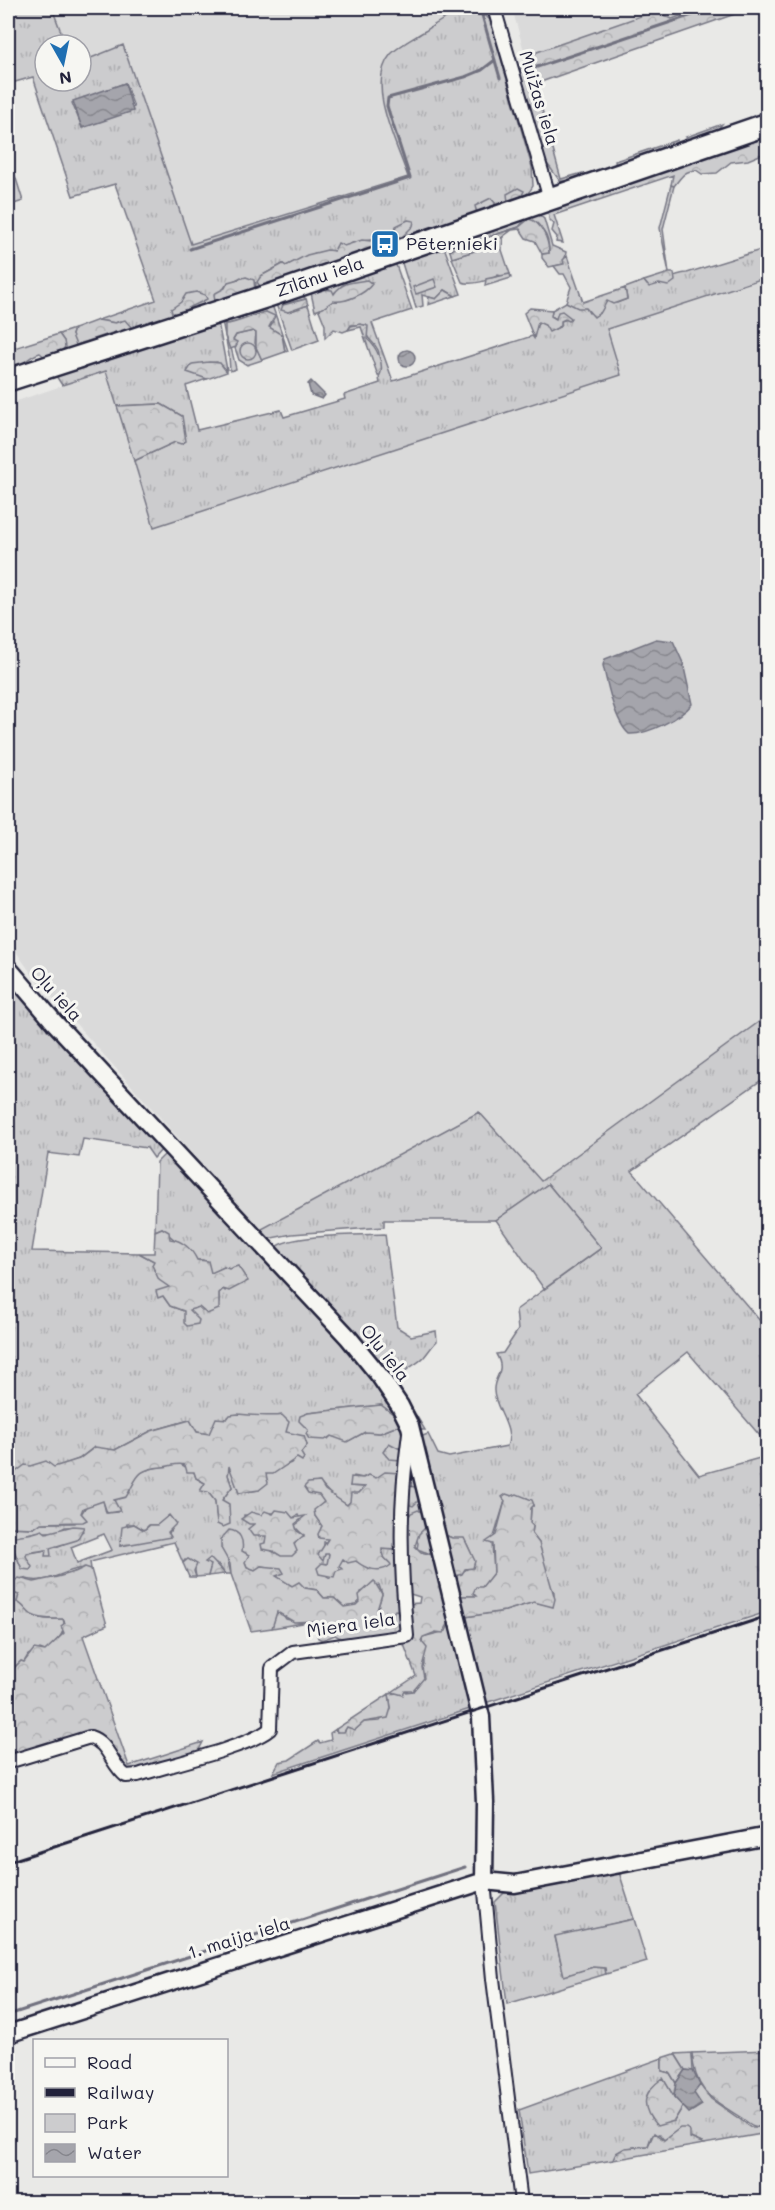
<svg xmlns="http://www.w3.org/2000/svg" width="775" height="2210" viewBox="0 0 775 2210" font-family="Mali,sans-serif">
<style>
.built{fill:#dadada}
.grass{fill:url(#grass-tufts);stroke:#777784;stroke-width:1.5;fill-rule:evenodd}
.forest{fill:url(#forest-crowns);stroke:#777784;stroke-width:1.5}
.green{fill:#ccccce;stroke:#777784;stroke-width:1.5}
.water{fill:url(#water-waves);stroke:#71717f;stroke-width:1.5}
.lines{fill:none;stroke-linecap:round;stroke-linejoin:round}
.stream{stroke:#71717f;stroke-width:3}
.street-casing{stroke:#22223b;stroke-width:16}
.secondary-casing{stroke:#22223b;stroke-width:21}
.highway-casing{stroke:#22223b;stroke-width:26}
.street{stroke:#f6f6f2;stroke-width:12}
.secondary{stroke:#f6f6f2;stroke-width:16}
.highway{stroke:#f6f6f2;stroke-width:21}
.rail{stroke:#22223b;stroke-width:3}
.labels{text-anchor:middle;stroke-width:6;stroke-linejoin:round;paint-order:stroke}
.street-label{font-size:18px;fill:#22223b;stroke:#f6f6f2}
.poi-label{font-size:18px;fill:#22223b;stroke:#f6f6f2;text-anchor:start}
</style>
<defs>
<pattern id="grass-tufts" width="24" height="20" patternUnits="userSpaceOnUse" patternTransform="scale(1.5)"><rect width="24" height="20" fill="#ccccce"/><path d="M3 7l-1-3M5 7V3M7 7l1-3M15 17l-1-3M17 17v-4M19 17l1-3" fill="none" stroke="#afafb2"/></pattern>
<pattern id="forest-crowns" width="20" height="18" patternUnits="userSpaceOnUse" patternTransform="scale(1.5)"><rect width="20" height="18" fill="#ccccce"/><path d="M2 6a3 3 0 1 1 6 0M12 15a3 3 0 1 1 6 0" fill="none" stroke="#afafb2"/></pattern>
<pattern id="water-waves" width="16" height="10" patternUnits="userSpaceOnUse" patternTransform="scale(1.5)"><rect width="16" height="10" fill="#a5a5ac"/><path d="M0 5q4-4 8 0t8 0" fill="none" stroke="#86868d"/></pattern>
</defs>
<rect width="100%" height="100%" fill="#e9e9e7"/>
<filter id="ink" filterUnits="userSpaceOnUse"><feTurbulence type="fractalNoise" baseFrequency=".0167" numOctaves="2"/><feDisplacementMap in="SourceGraphic" scale="12" xChannelSelector="R" yChannelSelector="G"/><feConvolveMatrix kernelMatrix="1 2 1 2 8 2 1 2 1" color-interpolation-filters="sRGB"/></filter>
<g filter="url(#ink)">
<path class="built" d="M 52,8 L 479,8 L 480,10 L 462,11 L 440,21 L 405,43 L 385,63 L 381,80 L 382,98 L 408,176 L 191,244 L 123,45 L 81,62 L 81,45 L 66,45 Z
M 512,8 L 702,8 L 672,19 L 655,11 L 537,52 L 526,58 Z
M 767,277 L 767,1016 L 540,1181 L 478,1112 L 260,1229 L 33,976 L 8,940 L 8,404 L 106,371 L 155,526 L 621,375 L 607,329 Z"/>
<path class="grass" d="M 8,8 L 52,8 L 66,45 L 45,45 L 45,81 L 81,81 L 81,62 L 123,45 L 191,244 L 408,177 C 397,144 365,84 391,54 C 401,44 414,38 425,31 C 443,19 458,8 480,10 L 490,20 L 532,167 L 533,186 C 525,201 509,204 494,209 L 495,203 L 483,204 L 477,214 L 390,244 L 389,241 L 384,243 L 386,238 L 355,242 L 334,251 L 315,253 L 286,266 L 283,264 L 261,276 L 262,289 L 255,292 L 256,283 L 241,277 L 226,285 L 215,303 L 127,332 L 120,321 L 115,323 L 98,320 L 156,300 L 115,184 L 73,196 L 33,77 L 8,84 ZM 125,83 L 134,107 L 82,127 L 72,103 Z
M 8,153 L 23,201 L 8,206 Z
M 671,185 L 674,186 L 663,229 L 669,273 L 660,228 Z
M 537,213 L 544,219 L 552,246 L 566,252 L 564,264 L 549,267 L 542,258 L 542,254 L 549,253 C 549,232 542,226 523,222 L 519,227 L 476,241 L 471,241 L 450,251 L 448,245 Z
M 503,236 L 502,250 L 510,274 L 506,277 L 498,275 C 491,280 471,286 462,282 L 452,258 L 490,246 Z
M 443,244 L 461,294 L 455,296 L 445,290 L 436,299 L 422,295 L 423,306 L 416,308 L 401,260 Z
M 767,248 L 767,277 L 607,329 L 621,375 L 154,527 L 134,461 L 175,442 L 182,416 L 161,404 L 117,406 L 106,371 L 62,385 L 54,373 L 218,322 L 227,370 L 217,362 L 205,363 L 188,370 L 207,379 L 186,386 L 197,430 L 281,410 L 284,417 L 345,399 L 344,395 L 380,383 C 377,374 382,361 378,350 C 373,339 365,342 366,325 L 351,325 L 348,330 L 343,332 L 334,329 L 325,338 L 325,325 L 319,310 L 333,300 C 348,303 362,293 372,282 L 344,284 L 333,294 L 315,290 L 311,293 L 312,290 L 341,279 L 342,282 L 349,280 L 349,277 L 393,263 L 396,265 L 412,310 L 372,323 L 393,381 L 532,336 L 534,338 L 535,327 L 540,322 L 553,330 L 561,326 L 561,321 L 571,318 L 556,319 L 551,316 L 552,310 L 566,302 L 586,308 L 589,313 L 607,301 L 617,303 L 627,299 L 625,288 L 644,281 L 647,285 C 662,283 672,274 687,273 Z
M 301,294 L 306,299 L 289,303 L 288,312 L 308,305 L 319,340 L 292,350 L 275,301 Z
M 271,302 L 288,351 L 285,352 L 282,335 L 269,328 L 273,322 L 266,312 C 254,314 234,325 225,324 C 229,340 233,354 236,369 L 230,371 L 229,355 L 222,321 Z
M 74,329 L 72,335 L 83,343 L 115,332 L 120,334 L 59,355 L 64,341 L 59,334 Z
M 253,331 L 256,333 L 255,343 L 262,360 L 247,365 L 239,360 L 235,348 L 237,345 L 233,340 L 236,335 Z
M 8,979 L 162,1149 L 154,1158 L 147,1148 L 83,1139 L 79,1157 L 48,1153 L 32,1251 L 139,1253 L 154,1261 L 154,1270 L 169,1287 L 160,1296 L 163,1296 L 170,1306 L 192,1314 L 188,1310 L 199,1307 L 203,1311 L 219,1303 L 219,1293 L 223,1289 L 225,1291 L 234,1267 L 229,1269 L 224,1267 L 211,1274 L 203,1260 L 197,1260 C 186,1243 175,1244 162,1228 L 155,1231 L 157,1162 L 165,1154 L 356,1356 L 397,1417 L 381,1405 L 308,1413 L 303,1417 L 313,1438 L 328,1439 L 331,1436 L 350,1440 L 365,1432 L 380,1433 L 400,1425 L 404,1437 L 402,1450 L 399,1448 L 387,1456 L 401,1460 L 400,1473 L 376,1478 L 368,1475 L 363,1478 L 354,1476 L 350,1486 L 365,1487 L 347,1505 L 334,1498 L 319,1482 L 315,1483 L 324,1502 L 315,1516 L 322,1525 L 319,1537 L 328,1538 L 327,1542 L 324,1542 L 324,1556 L 326,1553 L 330,1554 L 327,1576 L 330,1578 L 340,1560 L 356,1561 L 369,1569 L 386,1563 L 382,1549 L 396,1550 L 401,1611 L 386,1624 L 383,1624 L 376,1614 L 382,1594 L 379,1585 L 361,1592 L 360,1601 L 356,1605 L 344,1607 L 334,1598 L 324,1598 L 317,1590 L 292,1586 L 280,1580 L 272,1568 L 261,1566 L 255,1570 L 247,1567 L 245,1562 L 221,1548 L 226,1553 L 231,1574 L 225,1574 L 218,1564 L 212,1565 L 208,1576 L 196,1577 L 194,1564 L 185,1560 L 183,1563 L 174,1542 L 90,1562 L 91,1569 C 69,1564 49,1588 23,1578 L 8,1584 L 8,1542 L 15,1543 L 13,1548 L 22,1569 L 27,1553 C 48,1551 66,1546 83,1531 L 77,1527 L 65,1527 L 57,1532 L 37,1532 L 8,1538 L 8,1527 L 34,1528 L 41,1523 L 75,1523 L 87,1505 L 103,1500 L 106,1513 L 117,1512 L 114,1500 L 130,1491 C 134,1464 160,1469 179,1463 L 194,1472 L 196,1478 L 205,1483 L 204,1486 L 215,1501 L 217,1523 L 230,1516 L 222,1500 L 232,1487 L 228,1475 L 230,1466 L 239,1493 L 259,1490 L 265,1473 L 291,1463 L 307,1445 L 286,1432 L 277,1417 C 245,1415 234,1413 208,1434 L 197,1432 L 189,1420 L 151,1431 L 115,1450 L 93,1448 L 79,1459 L 66,1464 L 54,1467 L 37,1465 L 14,1473 L 8,1468 ZM 264,1513 L 284,1513 L 293,1518 L 298,1515 L 301,1521 L 294,1526 L 304,1536 L 298,1538 L 289,1554 C 277,1555 271,1553 265,1543 L 267,1536 L 263,1534 L 259,1537 L 253,1527 L 254,1523 L 244,1520 L 244,1515 L 261,1516 ZM 165,1519 L 172,1527 L 168,1535 L 120,1546 L 127,1524 L 134,1524 L 144,1530 L 149,1525 L 158,1525 ZM 104,1534 L 112,1550 L 77,1563 L 71,1547 Z
M 767,1016 L 767,1076 L 632,1171 L 767,1329 L 767,1444 L 688,1352 L 635,1394 L 699,1475 L 767,1456 L 767,1612 L 485,1703 L 465,1617 L 505,1611 L 534,1602 L 553,1606 L 554,1592 L 548,1581 L 539,1543 L 532,1534 L 533,1526 L 530,1524 L 531,1508 L 534,1505 L 527,1498 L 505,1501 L 492,1543 L 494,1572 L 476,1596 L 459,1596 L 455,1576 L 467,1569 L 471,1553 L 467,1544 L 445,1535 L 420,1437 L 428,1434 L 438,1454 L 449,1457 L 507,1446 C 515,1429 494,1407 494,1391 C 493,1375 507,1373 496,1354 L 503,1353 L 518,1330 L 516,1310 L 601,1248 L 548,1184 L 496,1220 L 384,1220 L 384,1227 L 292,1234 L 267,1239 L 260,1230 L 479,1112 L 541,1181 Z
M 385,1234 L 397,1327 L 411,1336 L 436,1331 L 437,1341 C 432,1346 429,1351 424,1357 C 414,1368 399,1368 399,1387 L 425,1430 L 418,1430 L 388,1373 L 275,1248 C 287,1234 364,1235 385,1234 Z
M 410,1469 L 413,1469 L 436,1556 L 417,1549 L 418,1543 L 407,1520 Z
M 10,1592 L 19,1595 L 17,1602 C 25,1605 27,1611 33,1615 C 41,1620 53,1619 63,1619 C 68,1632 56,1643 45,1651 L 40,1649 L 28,1655 L 24,1662 L 21,1661 L 12,1669 L 8,1660 L 8,1596 Z
M 276,1612 L 282,1613 L 286,1619 L 303,1623 L 272,1628 Z
M 451,1619 L 473,1708 L 273,1773 L 279,1762 L 289,1760 L 318,1741 L 320,1743 L 331,1740 L 330,1733 L 336,1729 L 337,1732 L 346,1727 L 356,1729 L 364,1722 L 380,1721 L 391,1708 L 389,1694 L 413,1691 L 424,1664 L 422,1637 L 446,1631 Z
M 619,1872 L 634,1919 L 555,1937 L 564,1975 L 593,1967 L 605,1968 L 606,1974 L 507,2004 L 495,1902 L 504,1893 Z
M 692,2053 L 693,2071 L 685,2070 L 675,2054 Z
M 662,2058 L 662,2071 L 670,2073 L 676,2083 L 674,2097 L 663,2079 C 643,2093 644,2096 651,2119 L 674,2121 L 683,2106 L 689,2112 L 694,2092 L 700,2085 L 711,2099 L 751,2127 L 767,2127 L 767,2133 L 704,2144 L 677,2132 L 664,2140 L 659,2134 L 651,2137 L 648,2146 C 635,2147 619,2146 613,2160 L 528,2174 L 519,2110 Z"/>
<path class="forest" d="M 702,8 L 752,8 L 535,84 L 561,179 L 583,173 L 584,175 L 568,182 L 560,181 L 545,161 L 520,80 C 518,66 526,59 537,52 L 655,11 L 672,19 Z
M 722,124 L 714,134 L 693,142 L 686,137 Z
M 759,138 L 765,142 L 767,138 L 767,152 L 748,160 L 731,162 L 717,173 L 702,174 L 696,170 C 683,171 681,178 674,186 L 671,185 L 673,175 L 554,215 L 563,243 L 556,242 L 557,237 L 552,231 L 554,224 L 549,219 L 548,209 Z
M 677,140 L 678,146 L 616,168 L 615,161 Z
M 518,188 L 524,191 L 520,199 L 508,202 L 507,194 Z
M 491,198 L 495,203 L 494,209 L 477,214 L 475,206 Z
M 529,219 C 542,222 549,241 549,253 L 542,254 L 535,241 L 526,238 L 520,229 L 512,230 L 490,246 L 452,258 L 450,251 L 455,248 L 519,227 Z
M 408,220 L 414,221 L 413,226 L 399,240 L 392,240 L 396,226 Z
M 380,234 L 387,238 L 379,245 L 380,248 L 262,289 L 257,282 L 261,276 L 283,264 L 286,266 L 307,255 L 327,250 L 334,251 L 338,243 L 344,246 L 362,240 L 371,241 Z
M 567,256 L 583,302 L 625,288 L 627,299 L 613,304 L 607,301 L 601,312 L 594,317 L 586,308 L 578,308 L 566,302 L 571,287 L 564,274 L 560,274 L 554,266 L 564,264 L 563,260 Z
M 669,273 L 674,273 L 675,281 L 668,286 L 659,284 L 649,287 L 644,281 Z
M 510,274 L 511,278 L 485,286 L 486,279 Z
M 246,277 L 254,280 L 255,292 L 215,303 L 214,294 L 225,288 L 228,282 Z
M 367,280 L 372,284 C 365,294 345,303 333,301 L 323,308 L 315,311 L 311,293 C 319,287 323,290 332,290 L 334,294 C 342,282 353,282 367,280 Z
M 445,290 L 455,296 L 428,305 L 429,297 L 436,299 Z
M 196,292 L 205,295 L 207,299 C 196,305 188,307 179,314 L 172,313 L 171,309 L 181,302 L 186,294 Z
M 306,299 L 308,305 L 288,312 L 281,310 L 283,305 Z
M 530,308 L 552,310 L 551,316 L 556,319 L 558,312 L 562,311 L 571,318 L 569,321 L 565,319 L 561,321 L 561,326 L 549,332 L 545,325 L 538,322 L 534,338 L 524,313 Z
M 266,312 L 275,316 L 269,327 L 282,335 L 285,352 L 262,360 L 256,347 L 256,333 L 253,331 L 236,335 L 233,340 L 237,342 L 236,347 L 230,349 L 225,336 L 225,324 C 234,325 254,314 266,312 Z
M 98,320 L 115,323 L 125,320 L 131,327 L 127,332 L 115,332 L 76,345 L 72,335 L 74,329 Z
M 360,324 L 368,326 L 367,339 C 376,346 385,364 380,375 L 378,376 L 361,327 L 348,330 L 351,326 Z
M 59,334 L 64,341 L 65,347 L 59,355 L 47,359 L 40,353 C 26,357 23,367 8,372 L 8,350 Z
M240 351a8 8 0 1 1 16 0a8 8 0 1 1-16 0Z
M 209,362 L 220,363 L 227,372 L 207,379 L 187,372 L 192,364 Z
M 161,404 L 182,416 L 186,441 L 181,444 L 175,442 L 134,461 L 117,406 Z
M 162,1228 L 169,1232 L 170,1239 C 182,1240 192,1249 197,1260 L 208,1261 L 211,1273 L 224,1267 L 229,1269 L 238,1266 L 248,1281 L 229,1291 L 223,1289 L 219,1293 L 219,1309 L 207,1314 L 199,1307 L 189,1310 L 199,1320 L 198,1324 L 187,1326 L 184,1323 L 184,1311 L 170,1306 L 163,1296 L 158,1298 L 156,1291 L 169,1287 L 159,1280 L 152,1265 L 154,1261 L 139,1253 L 154,1253 L 155,1231 Z
M 381,1405 L 397,1417 L 400,1425 L 380,1433 L 365,1432 L 347,1442 L 331,1436 L 325,1440 L 309,1439 L 306,1434 L 308,1430 L 299,1421 L 300,1416 L 308,1413 Z
M 238,1414 C 247,1415 275,1417 282,1415 L 289,1422 L 286,1432 L 304,1436 L 307,1445 L 301,1453 L 304,1458 L 302,1461 L 297,1458 L 273,1474 L 266,1474 L 268,1483 L 259,1490 L 239,1493 L 229,1466 L 228,1475 L 232,1487 L 222,1500 L 229,1504 L 230,1524 L 223,1527 L 217,1524 L 215,1501 L 208,1492 L 200,1491 L 205,1483 L 196,1478 L 194,1472 L 187,1472 L 185,1465 C 176,1462 170,1467 162,1467 C 135,1469 138,1478 126,1497 L 114,1500 L 120,1511 L 107,1513 L 103,1501 L 83,1508 L 81,1513 L 87,1520 L 83,1522 L 41,1523 L 34,1528 L 8,1527 L 8,1468 L 14,1473 L 25,1465 L 30,1466 L 46,1461 L 54,1467 L 79,1459 L 95,1447 L 115,1450 L 151,1431 L 190,1420 L 197,1432 L 209,1434 L 216,1418 L 227,1419 L 230,1415 Z
M 389,1443 L 402,1450 L 401,1460 L 389,1459 L 383,1452 Z
M 385,1472 L 400,1473 L 396,1550 L 382,1549 C 381,1559 389,1560 391,1565 C 380,1574 366,1569 356,1561 L 348,1563 L 343,1559 L 339,1566 L 342,1569 L 336,1571 L 334,1577 L 319,1574 L 317,1568 L 322,1563 L 327,1564 L 329,1554 L 325,1554 L 323,1561 L 318,1555 L 328,1539 L 319,1538 L 318,1534 L 322,1526 L 315,1516 L 314,1510 L 324,1502 L 319,1495 L 308,1493 L 304,1487 L 308,1483 L 320,1482 L 325,1490 L 347,1505 L 350,1502 L 351,1493 L 359,1493 L 365,1487 L 350,1486 L 351,1477 L 363,1478 L 369,1475 L 376,1478 Z
M 408,1486 L 415,1487 L 419,1500 L 413,1506 L 405,1503 Z
M 506,1494 L 512,1496 L 517,1494 L 532,1500 L 534,1505 L 531,1508 L 530,1523 L 533,1526 L 532,1534 L 539,1543 L 555,1599 L 553,1607 L 534,1602 L 505,1611 L 465,1617 L 459,1596 L 476,1596 L 473,1593 L 476,1587 L 482,1587 L 494,1572 L 493,1544 L 486,1542 L 496,1535 L 505,1501 L 502,1497 Z
M 276,1510 L 288,1512 L 293,1518 L 305,1516 L 295,1524 L 297,1531 L 304,1535 L 294,1544 L 297,1551 L 292,1556 L 281,1556 L 273,1551 L 262,1549 L 261,1544 L 265,1543 L 266,1536 L 253,1536 L 248,1529 L 254,1524 L 249,1524 L 241,1519 L 251,1512 L 261,1515 L 265,1511 L 273,1514 Z
M 418,1510 L 424,1514 L 425,1528 L 419,1534 L 415,1546 L 421,1552 L 436,1556 L 451,1619 L 443,1633 L 436,1632 L 423,1637 L 421,1641 L 427,1648 L 422,1667 L 424,1678 L 413,1691 L 405,1691 L 403,1695 L 392,1692 L 416,1676 L 403,1642 L 407,1639 L 408,1604 L 419,1603 L 420,1597 L 407,1593 L 407,1520 L 411,1513 Z
M 169,1515 L 176,1524 L 168,1532 L 171,1537 L 120,1546 L 122,1527 L 134,1524 L 144,1530 L 150,1525 L 157,1525 Z
M 73,1526 L 84,1527 L 77,1540 L 50,1548 L 51,1556 L 45,1556 L 46,1550 L 27,1553 L 26,1556 L 32,1567 L 30,1570 L 22,1569 L 13,1548 L 15,1543 L 8,1542 L 8,1538 C 19,1534 32,1535 42,1530 L 46,1533 Z
M 229,1530 C 240,1531 244,1540 242,1551 L 249,1555 L 245,1562 L 247,1567 L 255,1570 L 261,1566 L 281,1568 L 284,1573 L 276,1576 L 292,1586 L 299,1582 L 305,1588 L 317,1590 L 324,1598 L 334,1598 L 344,1607 L 356,1605 L 360,1601 L 359,1595 L 374,1581 L 382,1594 L 377,1610 L 377,1618 L 386,1624 L 395,1610 L 401,1611 L 400,1632 L 344,1640 L 335,1635 L 322,1640 L 318,1638 L 314,1621 L 294,1622 L 277,1612 L 272,1628 L 251,1631 L 231,1574 L 230,1564 L 221,1548 L 221,1539 Z
M 445,1535 L 452,1538 L 464,1538 L 475,1561 L 473,1568 L 465,1569 L 462,1574 L 455,1576 Z
M 210,1558 L 225,1574 L 208,1576 L 211,1565 L 205,1562 Z
M 188,1559 L 197,1564 L 194,1571 L 196,1577 L 189,1577 L 183,1563 Z
M 85,1567 L 91,1569 L 107,1625 L 83,1636 L 129,1766 L 203,1742 L 198,1752 L 140,1771 L 127,1771 L 104,1739 L 8,1758 L 8,1660 L 13,1669 L 21,1661 L 24,1662 L 34,1649 L 45,1651 L 64,1633 L 61,1626 L 65,1623 L 63,1619 C 53,1619 41,1620 32,1615 C 26,1611 24,1605 17,1602 L 19,1595 L 10,1592 L 8,1596 L 8,1584 L 19,1578 L 34,1582 C 48,1578 71,1576 85,1567 Z
M 389,1694 L 391,1708 L 388,1718 L 364,1722 L 355,1730 L 347,1727 L 344,1732 L 337,1732 L 336,1729 Z
M 767,2050 L 767,2127 C 755,2128 752,2126 743,2119 C 712,2099 695,2093 692,2053 Z
M 675,2054 L 685,2070 L 676,2083 L 670,2073 L 662,2071 L 662,2058 Z
M 663,2078 L 674,2097 L 683,2106 L 674,2121 L 657,2126 C 639,2106 643,2092 663,2078 Z
M 680,2128 L 686,2128 L 690,2131 L 690,2138 L 704,2144 L 613,2160 L 616,2153 L 625,2148 L 648,2146 L 654,2133 L 664,2140 Z"/>
<path class="green" d="M 434,279 L 437,287 L 416,294 L 413,287 Z
M 548,1184 L 601,1248 L 544,1289 L 496,1220 Z
M 634,1919 L 647,1962 L 606,1974 L 605,1968 L 593,1967 L 564,1976 L 555,1936 Z"/>
<path class="water" d="M 125,83 L 133,111 L 82,128 L 73,101 Z
M399 358a8 8 0 1 1 16 0a8 8 0 1 1-16 0Z
M 311,381 L 325,395 L 322,399 L 311,395 L 308,384 Z
M 656,639 L 673,641 L 683,663 L 692,704 C 681,718 647,735 629,734 C 615,722 607,683 603,665 L 605,659 Z
M 685,2070 L 693,2071 L 700,2085 L 694,2093 L 702,2105 L 689,2113 L 674,2097 L 676,2083 Z"/>
<g class="lines">
<path class="stream" d="M 482,15 L 500,78
M 525,71 L 713,8
M 190,249 L 410,178 L 387,106 L 388,98 L 465,77 L 482,70 L 495,60
M 8,2015 L 465,1867"/>
<g class="street-casing">
<path id="street" d="M 494,8 L 550,199
M 8,1762 L 90,1737 C 109,1743 111,1765 126,1776 L 138,1775 C 169,1765 249,1747 270,1729 L 272,1668 L 293,1652 L 407,1636 C 400,1564 399,1505 409,1433
M 484,1881 L 493,1979 L 521,2202"/>
</g>
<g class="secondary-casing">
<path id="secondary" d="M 8,968 L 54,1022 L 348,1337 L 379,1375 L 400,1406 L 410,1426 L 481,1717 L 485,1802 L 484,1881
M 8,2034 L 484,1881 L 515,1884 L 768,1836"/>
</g>
<g class="highway-casing">
<path id="highway" d="M 8,380 L 271,295 L 768,124"/>
</g>
<use href="#street" class="street"/>
<use href="#secondary" class="secondary"/>
<use href="#highway" class="highway"/>
<path class="rail" d="M 8,1862 L 768,1616"/>
</g>
</g>
<defs>
<g id="bus-square" transform="scale(1.5)"><rect x="-9" y="-9" width="18" height="18" rx="4" fill="#1f6fb2" stroke="#f6f6f2"/><path d="M-5-6H5V4H4V6H2V4H-2V6H-4V4H-5ZM-3.5-4V0h7V-4ZM-3.5 1.2v1.5H-2V1.2ZM2 1.2v1.5H3.5V1.2Z" fill="#fff"/></g>
</defs>
<g fill-rule="evenodd">
<use href="#bus-square" x="385" y="244"/>
</g>
<g class="labels">
<g class="street-label">
<text transform="translate(539 98) rotate(73)" y="6">Muižas iela</text>
<text transform="translate(320 277) rotate(-19)" y="6">Zīlānu iela</text>
<text transform="translate(56 994) rotate(48)" y="6">Oļu iela</text>
<text transform="translate(385 1353) rotate(52)" y="6">Oļu iela</text>
<text transform="translate(351 1625) rotate(-8)" y="6">Miera iela</text>
<text transform="translate(239 1938) rotate(-17)" y="6">1. maija iela</text>
</g>
<g class="poi-label">
<text x="406" y="250">Pēternieki</text>
</g>
</g>
<rect width="775" height="2210" fill="none" stroke="#f6f6f2" stroke-width="30"/>
<rect x="15" y="15" width="745" height="2180" fill="none" stroke="#22223b" stroke-width="2" filter="url(#ink)"/>
<rect x="33" y="2039" width="195" height="138" fill="#f6f6f2" stroke="#a1a1a9" stroke-width="1.5"/>
<rect x="45" y="2058" width="30" height="9" fill="#f6f6f2" stroke="#a1a1a9" stroke-width="1.5"/>
<text x="87" y="2069" font-size="18" fill="#22223b">Road</text>
<rect x="45" y="2088" width="30" height="9" fill="#22223b" stroke="#a1a1a9" stroke-width="1.5"/>
<text x="87" y="2099" font-size="18" fill="#22223b">Railway</text>
<rect x="45" y="2114" width="30" height="18" fill="#ccccce" stroke="#a1a1a9" stroke-width="1.5"/>
<text x="87" y="2129" font-size="18" fill="#22223b">Park</text>
<rect x="45" y="2144" width="30" height="18" fill="url(#water-waves)" stroke="#a1a1a9" stroke-width="1.5"/>
<text x="87" y="2159" font-size="18" fill="#22223b">Water</text>
<g transform="translate(63 63) rotate(171)"><circle r="28" fill="#f6f6f2" stroke="#a1a1a9" stroke-width="1.5"/>
<path d="M0-4.5L10 22L0 15L-10 22Z" fill="#1f6fb2"/>
<text y="-9" font-size="16" font-weight="bold" text-anchor="middle" fill="#22223b">N</text>
</g>
</svg>
